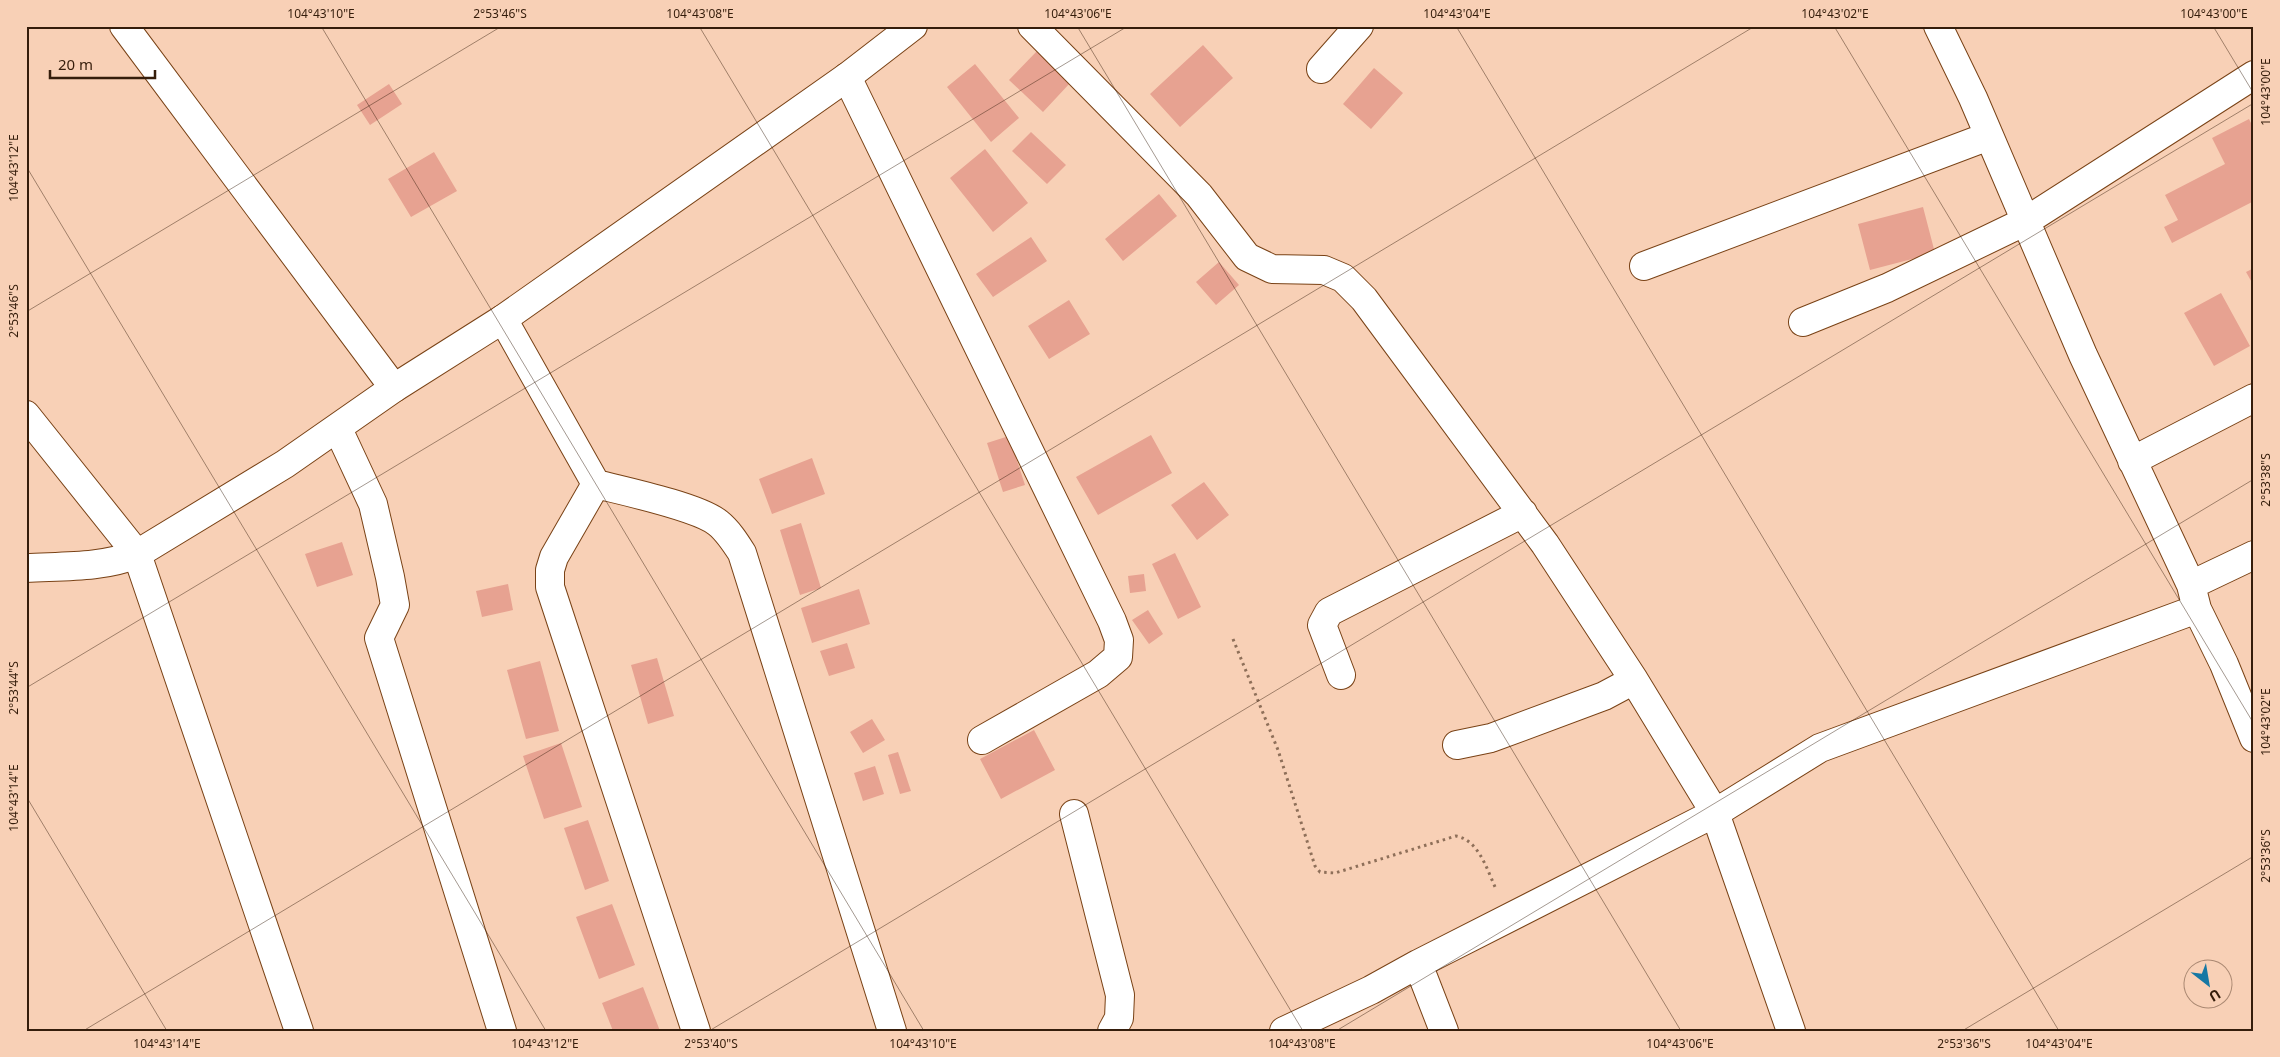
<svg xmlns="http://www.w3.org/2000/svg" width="2280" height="1057" viewBox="0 0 2280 1057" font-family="'Noto Sans',sans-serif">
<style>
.building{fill:#e7a291}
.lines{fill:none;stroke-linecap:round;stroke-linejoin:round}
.street-casing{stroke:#794216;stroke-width:30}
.secondary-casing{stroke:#794216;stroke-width:30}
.path{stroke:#8e6f59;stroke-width:3;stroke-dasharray:2.5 4;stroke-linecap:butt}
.street{stroke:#fff;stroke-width:28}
.secondary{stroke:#fff;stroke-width:28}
.ticks{fill:none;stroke:#351d0b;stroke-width:1;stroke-opacity:0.45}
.neatline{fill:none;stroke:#351d0b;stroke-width:2}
.ticks-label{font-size:12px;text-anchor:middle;fill:#351d0b}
</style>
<rect width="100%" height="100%" fill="#f8d0b6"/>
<path class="building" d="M 1203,45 L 1233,78 L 1180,127 L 1150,94 Z
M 1037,51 L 1071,82 L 1043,112 L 1009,80 Z
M 975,64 L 1019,118 L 991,142 L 947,87 Z
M 1374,68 L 1403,93 L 1371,129 L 1343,104 Z
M 389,84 L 402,104 L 370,125 L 357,105 Z
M 2249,119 L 2254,129 L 2254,201 L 2172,243 L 2164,227 L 2178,220 L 2165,195 L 2225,164 L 2212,138 Z
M 1031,132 L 1066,165 L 1047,184 L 1012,151 Z
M 985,149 L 1028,203 L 993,232 L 950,178 Z
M 434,152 L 457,191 L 411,217 L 388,179 Z
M 1159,194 L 1177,216 L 1123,261 L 1105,239 Z
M 1923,207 L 1935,253 L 1870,270 L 1858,224 Z
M 1031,237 L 1047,261 L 993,297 L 976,274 Z
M 1219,262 L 1239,285 L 1216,305 L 1196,282 Z
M 2254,268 L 2254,286 L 2246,272 Z
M 2221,293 L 2250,346 L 2214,366 L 2184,313 Z
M 1069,300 L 1090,334 L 1049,359 L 1028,326 Z
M 1151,435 L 1172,473 L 1098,515 L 1076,477 Z
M 1009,436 L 1025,485 L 1003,492 L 987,443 Z
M 812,458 L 825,494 L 772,514 L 759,479 Z
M 1204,482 L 1229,515 L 1197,540 L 1171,505 Z
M 801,523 L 821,588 L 800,595 L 780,530 Z
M 342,542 L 353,575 L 317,587 L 305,554 Z
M 1175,553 L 1201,607 L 1178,619 L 1152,564 Z
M 1144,574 L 1146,591 L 1130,593 L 1128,576 Z
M 508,584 L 513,610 L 482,617 L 476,591 Z
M 859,589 L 870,624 L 812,643 L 801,608 Z
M 1148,610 L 1163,634 L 1149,644 L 1132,620 Z
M 847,643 L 855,668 L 829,676 L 820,651 Z
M 657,658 L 674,716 L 648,724 L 631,665 Z
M 540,661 L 559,731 L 526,739 L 507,670 Z
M 872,719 L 885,740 L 863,753 L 850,732 Z
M 1034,730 L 1055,770 L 1001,799 L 980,759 Z
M 561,743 L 582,807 L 544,819 L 523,756 Z
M 898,752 L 911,791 L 900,794 L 888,755 Z
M 875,766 L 884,794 L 863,801 L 854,773 Z
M 588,820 L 609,881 L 585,890 L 564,828 Z
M 612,904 L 635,965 L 599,979 L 576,917 Z
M 643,987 L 660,1031 L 613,1031 L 602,1003 Z"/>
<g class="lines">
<g class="street-casing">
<path id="street" d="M 124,26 L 394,388
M 1032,26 L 1199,195 L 1247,257 L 1272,269 L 1324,270 L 1343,278 L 1364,299 L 1545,544 L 1634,680 L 1715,813 L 1791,1031
M 1938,26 L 1973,98 L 2083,355 L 2191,585 L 2197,609 L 2224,664 L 2254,738
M 1321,69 L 1359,26
M 847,77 L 1112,621 L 1119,640 L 1118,657 L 1098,674 L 982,740
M 1644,266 L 1989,136
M 503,319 L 596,484 C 624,491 699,507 718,523 C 728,531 735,542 742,553 L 892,1031
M 1803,322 L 1887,288 L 2026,221 L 2254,75
M 26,415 L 137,554 L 299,1031
M 338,429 L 373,504 L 390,577 L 395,605 L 379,638 L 502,1031
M 2132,461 L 2254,398
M 596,484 L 554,557 L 550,570 L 550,587 L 696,1031
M 2191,585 L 2254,555
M 1341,675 L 1322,625 L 1329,612 L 1523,513
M 1457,745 L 1491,738 L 1604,696 L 1634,680
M 1074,814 L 1120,995 L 1119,1018 L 1112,1031
M 1284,1031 L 1371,990 L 1418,964
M 1444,1031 L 1418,964 L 1715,813 L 1820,748 L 2197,609"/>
</g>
<g class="secondary-casing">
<path id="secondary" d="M 26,568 C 64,566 102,568 137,554 L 285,464 L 394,388 L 503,319 L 847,77 L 913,26"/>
</g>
<path class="path" d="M 1233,639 L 1278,750 L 1315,866 L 1320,872 L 1335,873 L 1456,836 C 1479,840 1487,870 1496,889"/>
<use href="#street" class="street"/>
<use href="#secondary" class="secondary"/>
</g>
<path class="ticks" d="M 321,26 L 924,1031M 699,26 L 1303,1031M 1077,26 L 1681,1031M 1456,26 L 2059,1031M 1834,26 L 2254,724M 2213,26 L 2254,94M 26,166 L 546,1031M 26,312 L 502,26M 26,688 L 1128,26M 26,796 L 167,1031M 83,1031 L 1755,26M 709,1031 L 2254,103M 1336,1031 L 2254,479M 1962,1031 L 2254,856"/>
<rect width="2280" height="1057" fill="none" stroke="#f8d0b6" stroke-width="55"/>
<g transform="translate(2208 984) rotate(149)"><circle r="24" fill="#f8d0b6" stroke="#aa8872"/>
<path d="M0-4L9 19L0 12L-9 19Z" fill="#1678a4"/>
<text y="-8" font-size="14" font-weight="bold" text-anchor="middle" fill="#351d0b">U</text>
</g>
<path d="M50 70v8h105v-8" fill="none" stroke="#351d0b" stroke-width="2.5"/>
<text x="58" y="70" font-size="15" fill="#351d0b" stroke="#f8d0b6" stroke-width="4" paint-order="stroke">20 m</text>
<rect x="28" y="28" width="2224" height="1002" class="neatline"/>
<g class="ticks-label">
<text x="321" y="18">104°43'10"E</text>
<text x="500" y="18">2°53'46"S</text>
<text x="700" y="18">104°43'08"E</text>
<text x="1078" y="18">104°43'06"E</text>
<text x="1457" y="18">104°43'04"E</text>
<text x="1835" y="18">104°43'02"E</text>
<text x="2214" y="18">104°43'00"E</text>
<text transform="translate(2266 92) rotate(-90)" y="4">104°43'00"E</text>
<text transform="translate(14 168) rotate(-90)" y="4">104°43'12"E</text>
<text transform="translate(14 311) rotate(-90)" y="4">2°53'46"S</text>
<text transform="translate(2266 480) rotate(-90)" y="4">2°53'38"S</text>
<text transform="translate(14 688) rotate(-90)" y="4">2°53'44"S</text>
<text transform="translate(2266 722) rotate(-90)" y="4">104°43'02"E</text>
<text transform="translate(14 798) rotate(-90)" y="4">104°43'14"E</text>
<text transform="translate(2266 856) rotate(-90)" y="4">2°53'36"S</text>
<text x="167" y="1048">104°43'14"E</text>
<text x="545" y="1048">104°43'12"E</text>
<text x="711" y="1048">2°53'40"S</text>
<text x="923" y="1048">104°43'10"E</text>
<text x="1302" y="1048">104°43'08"E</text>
<text x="1680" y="1048">104°43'06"E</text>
<text x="1964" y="1048">2°53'36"S</text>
<text x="2059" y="1048">104°43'04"E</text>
</g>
</svg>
